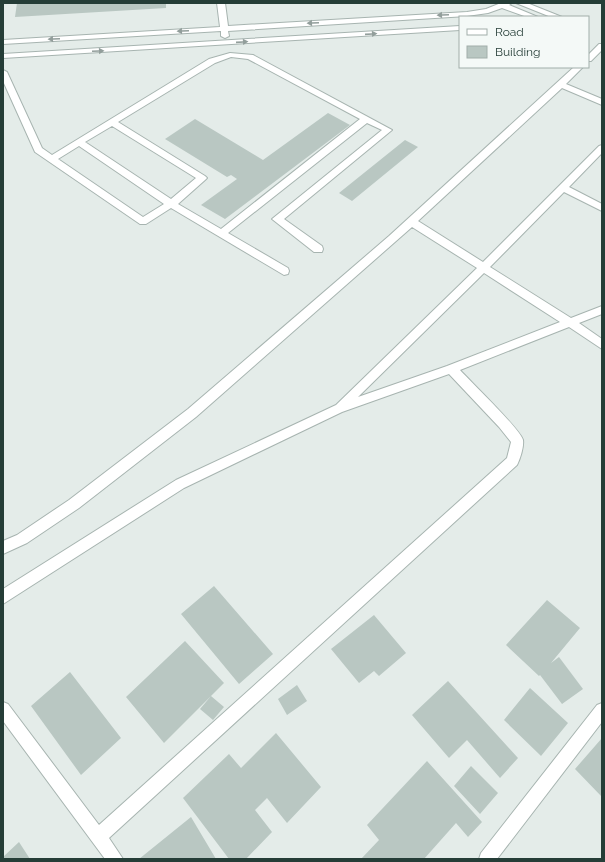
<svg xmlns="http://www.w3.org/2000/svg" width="605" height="862" viewBox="0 0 605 862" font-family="Raleway,sans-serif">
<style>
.building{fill:#b9c7c2}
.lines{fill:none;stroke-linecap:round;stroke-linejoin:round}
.minor-casing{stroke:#a7b4b0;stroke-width:2}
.minor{fill:#fff;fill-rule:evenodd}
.oneway{fill:#929e9b}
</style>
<rect width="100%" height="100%" fill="#e4ece9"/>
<path class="building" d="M 17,3 L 166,3 L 166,8 L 15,17 Z
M 328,113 L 350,125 L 225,219 L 201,205 L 237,179 L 231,175 L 227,177 L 165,139 L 195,119 L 263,160 Z
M 405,140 L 418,147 L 352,201 L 339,193 Z
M 214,586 L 273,654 L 239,684 L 181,614 Z
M 547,600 L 580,628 L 551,663 L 559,657 L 583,689 L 562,704 L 540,675 L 539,676 L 506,645 Z
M 374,615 L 406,653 L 379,676 L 374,671 L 359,683 L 331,649 Z
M 185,641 L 224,683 L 164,743 L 126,697 Z
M 70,672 L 121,738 L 81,775 L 31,706 Z
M 448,681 L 518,758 L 500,778 L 467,740 L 449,758 L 412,715 Z
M 297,685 L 307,701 L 287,715 L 278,699 Z
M 530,688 L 568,723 L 541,756 L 504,720 Z
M 211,696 L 224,707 L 213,720 L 200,709 Z
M 276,733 L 321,787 L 287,823 L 267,798 L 255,810 L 272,832 L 246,859 L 229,859 L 183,798 L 229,754 L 241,768 Z
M 602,738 L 602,797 L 575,769 Z
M 427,761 L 482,822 L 468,837 L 456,823 L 424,859 L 361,859 L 379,840 L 367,825 Z
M 471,766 L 498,793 L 480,814 L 454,786 Z
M 191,817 L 216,859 L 139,859 Z
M 19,842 L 30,859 L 3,859 L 3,857 Z"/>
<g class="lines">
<g class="minor-casing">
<path id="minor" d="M 217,3 L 225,3 L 228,26 L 467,12 L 486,9 L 501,3 L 512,3 L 509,5 L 538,17 L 527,17 L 502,8 L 488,13 L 467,16 L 228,31 L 229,36 L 225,38 L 221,36 L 221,31 L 3,44 L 3,40 L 220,27 Z
M 516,3 L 527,3 L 562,17 L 551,17 Z
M 460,26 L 460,30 L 3,58 L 3,54 Z
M 599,44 L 602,44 L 602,50 L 591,61 L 588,61 L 588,55 Z
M 230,53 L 253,55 L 392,130 L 284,219 L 322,246 L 323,249 L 322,252 L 314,252 L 272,219 L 382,130 L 367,123 L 228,233 L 288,268 L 289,271 L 288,274 L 284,275 L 171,208 L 146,224 L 140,224 L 35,152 L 3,81 L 3,70 L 7,72 L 42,148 L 52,155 L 209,59 ZM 231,57 L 248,59 L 360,119 L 221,229 L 178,204 L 205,180 L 207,178 L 205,176 L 118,122 L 215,63 ZM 112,126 L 196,178 L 171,199 L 85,142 ZM 79,146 L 164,204 L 143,217 L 58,159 Z
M 574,67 L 583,67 L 566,84 L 602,99 L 602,105 L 562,88 L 418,221 L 483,262 L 599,146 L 602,145 L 602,153 L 569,187 L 602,204 L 602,211 L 564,192 L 490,267 L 571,318 L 602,306 L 602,314 L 579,323 L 602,339 L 602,349 L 569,327 L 460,370 C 470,381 521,430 523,440 C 524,447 520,459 517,465 L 109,838 L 123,859 L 105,859 L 3,721 L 3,702 L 8,704 L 99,825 L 507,458 L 511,442 L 499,427 L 449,374 L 342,412 L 184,488 L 3,604 L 3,589 L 176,480 L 336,405 L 477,268 L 412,227 L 196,417 L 79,508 L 27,543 L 3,554 L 3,541 L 17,535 L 69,500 L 188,409 L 389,236 ZM 484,273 L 560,322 L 447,366 L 358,397 Z
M 602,703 L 602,722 L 497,859 L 479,859 L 481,853 L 597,705 Z"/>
</g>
<use href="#minor" class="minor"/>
</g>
<defs><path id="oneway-solid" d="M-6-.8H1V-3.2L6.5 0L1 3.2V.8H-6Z"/></defs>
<g class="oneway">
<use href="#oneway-solid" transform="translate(443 15) rotate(177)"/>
<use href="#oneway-solid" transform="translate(313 23) rotate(177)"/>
<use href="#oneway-solid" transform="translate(183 31) rotate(177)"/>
<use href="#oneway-solid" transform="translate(371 34) rotate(-4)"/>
<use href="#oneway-solid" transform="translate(54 39) rotate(177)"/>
<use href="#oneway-solid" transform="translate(242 42) rotate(-4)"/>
<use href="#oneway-solid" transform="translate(98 51) rotate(-3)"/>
</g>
<rect width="605" height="862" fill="none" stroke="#253d37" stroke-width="8"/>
<rect x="459" y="16" width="130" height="52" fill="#f4f9f7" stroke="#a1aeaa"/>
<rect x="467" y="29" width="20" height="6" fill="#ffffff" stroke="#a1aeaa"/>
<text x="495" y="36" font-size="12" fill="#253d37">Road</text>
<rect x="467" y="46" width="20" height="12" fill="#b9c7c2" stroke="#a1aeaa"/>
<text x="495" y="56" font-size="12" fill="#253d37">Building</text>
</svg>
